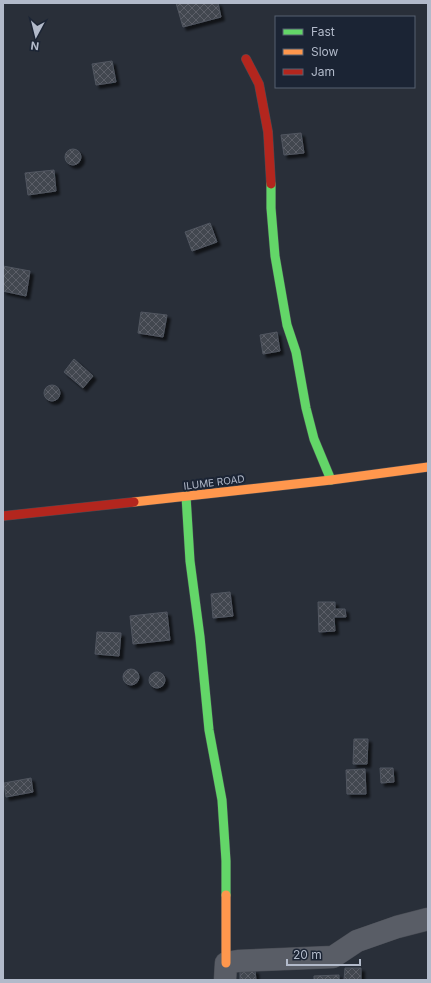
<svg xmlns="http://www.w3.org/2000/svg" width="431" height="983" viewBox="0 0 431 983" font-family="Inter,sans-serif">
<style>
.building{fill:url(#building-cross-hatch);stroke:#515660;filter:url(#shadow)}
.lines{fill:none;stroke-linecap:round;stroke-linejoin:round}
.street-casing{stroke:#474b53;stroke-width:23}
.fast-casing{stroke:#474b53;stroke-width:10}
.slow-casing{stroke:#474b53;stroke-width:10}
.jam-casing{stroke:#474b53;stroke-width:10}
.street{stroke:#595d66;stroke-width:22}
.fast{stroke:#63d668;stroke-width:9}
.slow{stroke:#ff974d;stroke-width:9}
.jam{stroke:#b3261e;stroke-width:9}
.labels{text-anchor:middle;stroke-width:4;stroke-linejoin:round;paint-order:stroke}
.street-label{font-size:10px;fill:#b2baca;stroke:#1b2434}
</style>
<defs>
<pattern id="building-cross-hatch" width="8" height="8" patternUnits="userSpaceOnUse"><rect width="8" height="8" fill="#424750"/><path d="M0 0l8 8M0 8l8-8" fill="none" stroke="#5b5f68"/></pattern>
<filter id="shadow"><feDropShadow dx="3.5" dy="3.5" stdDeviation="1" flood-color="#0009"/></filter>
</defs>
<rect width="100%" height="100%" fill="#292f39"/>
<path class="building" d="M 176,3 L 218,3 L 221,17 L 183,27 Z
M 112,61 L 116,82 L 96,85 L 92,64 Z
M 301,133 L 304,153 L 284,155 L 281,135 Z
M65 157a8 8 0 1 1 16 0a8 8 0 1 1-16 0Z
M 54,170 L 56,191 L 28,195 L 25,173 Z
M 210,223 L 217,242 L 192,251 L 185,232 Z
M 3,266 L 30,271 L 26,296 L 3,291 Z
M 141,312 L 167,315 L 163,337 L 138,333 Z
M 277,332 L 280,351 L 263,354 L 260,335 Z
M 74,359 L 93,376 L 83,388 L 64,372 Z
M44 393a8 8 0 1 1 16 0a8 8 0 1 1-16 0Z
M 230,592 L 233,616 L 213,618 L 211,594 Z
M 318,602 L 335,602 L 335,609 L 345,609 L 346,617 L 334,617 L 335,631 L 319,632 Z
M 167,612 L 170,640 L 133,644 L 130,616 Z
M 97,632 L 121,633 L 119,656 L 95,654 Z
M123 677a8 8 0 1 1 16 0a8 8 0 1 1-16 0Z
M149 680a8 8 0 1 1 16 0a8 8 0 1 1-16 0Z
M 354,739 L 368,739 L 367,764 L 353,764 Z
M 380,768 L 393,768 L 394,782 L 381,783 Z
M 365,769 L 366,794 L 347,794 L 346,770 Z
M 31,778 L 33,792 L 6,797 L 4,783 Z
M 345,968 L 361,968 L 361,980 L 344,980 Z
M 255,970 L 256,980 L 240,980 L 240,971 Z
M 339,975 L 339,980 L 314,980 L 314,976 Z"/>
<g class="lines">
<g class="street-casing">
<path id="street" d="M 225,980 L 226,963 L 238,961 L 333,957 L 357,941 L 397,927 L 428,919"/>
</g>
<g class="fast-casing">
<path id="fast" d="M 271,184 L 271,208 L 275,256 L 287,325 L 296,352 L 306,408 L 314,439 L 331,480
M 186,496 L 190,561 L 200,637 L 209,730 L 222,800 L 226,861 L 226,895"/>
</g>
<g class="slow-casing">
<path id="slow" d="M 134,502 L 331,480 L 428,467
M 226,895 L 226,963"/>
</g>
<g class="jam-casing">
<path id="jam" d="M 246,59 L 259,84 L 268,132 L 271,184
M 3,516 L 134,502"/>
</g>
<use href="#street" class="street"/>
<use href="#fast" class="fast"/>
<use href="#slow" class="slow"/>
<use href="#jam" class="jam"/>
</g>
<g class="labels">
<g class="street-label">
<text transform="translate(214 482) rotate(-7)" y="4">ILUME ROAD</text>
</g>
</g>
<rect width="431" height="983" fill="none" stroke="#b2baca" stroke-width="8"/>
<rect x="275" y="16" width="140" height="72" fill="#1b2434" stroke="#576070"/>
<rect x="283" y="29" width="20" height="6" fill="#63d668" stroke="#576070"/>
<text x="311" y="36" font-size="12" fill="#b2baca">Fast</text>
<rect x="283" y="49" width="20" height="6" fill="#ff974d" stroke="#576070"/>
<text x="311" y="56" font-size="12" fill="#b2baca">Slow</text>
<rect x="283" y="69" width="20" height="6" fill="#b3261e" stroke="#576070"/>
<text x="311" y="76" font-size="12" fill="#b2baca">Jam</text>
<g transform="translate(36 36) rotate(187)" stroke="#1b2434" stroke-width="3" paint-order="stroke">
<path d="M0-3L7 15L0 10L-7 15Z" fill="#b2baca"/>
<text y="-6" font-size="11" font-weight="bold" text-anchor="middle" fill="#b2baca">N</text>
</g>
<path d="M287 959v6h73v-6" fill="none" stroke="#b2baca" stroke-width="2"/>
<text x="293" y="959" font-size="12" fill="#b2baca" stroke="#1b2434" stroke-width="3" paint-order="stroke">20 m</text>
</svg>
